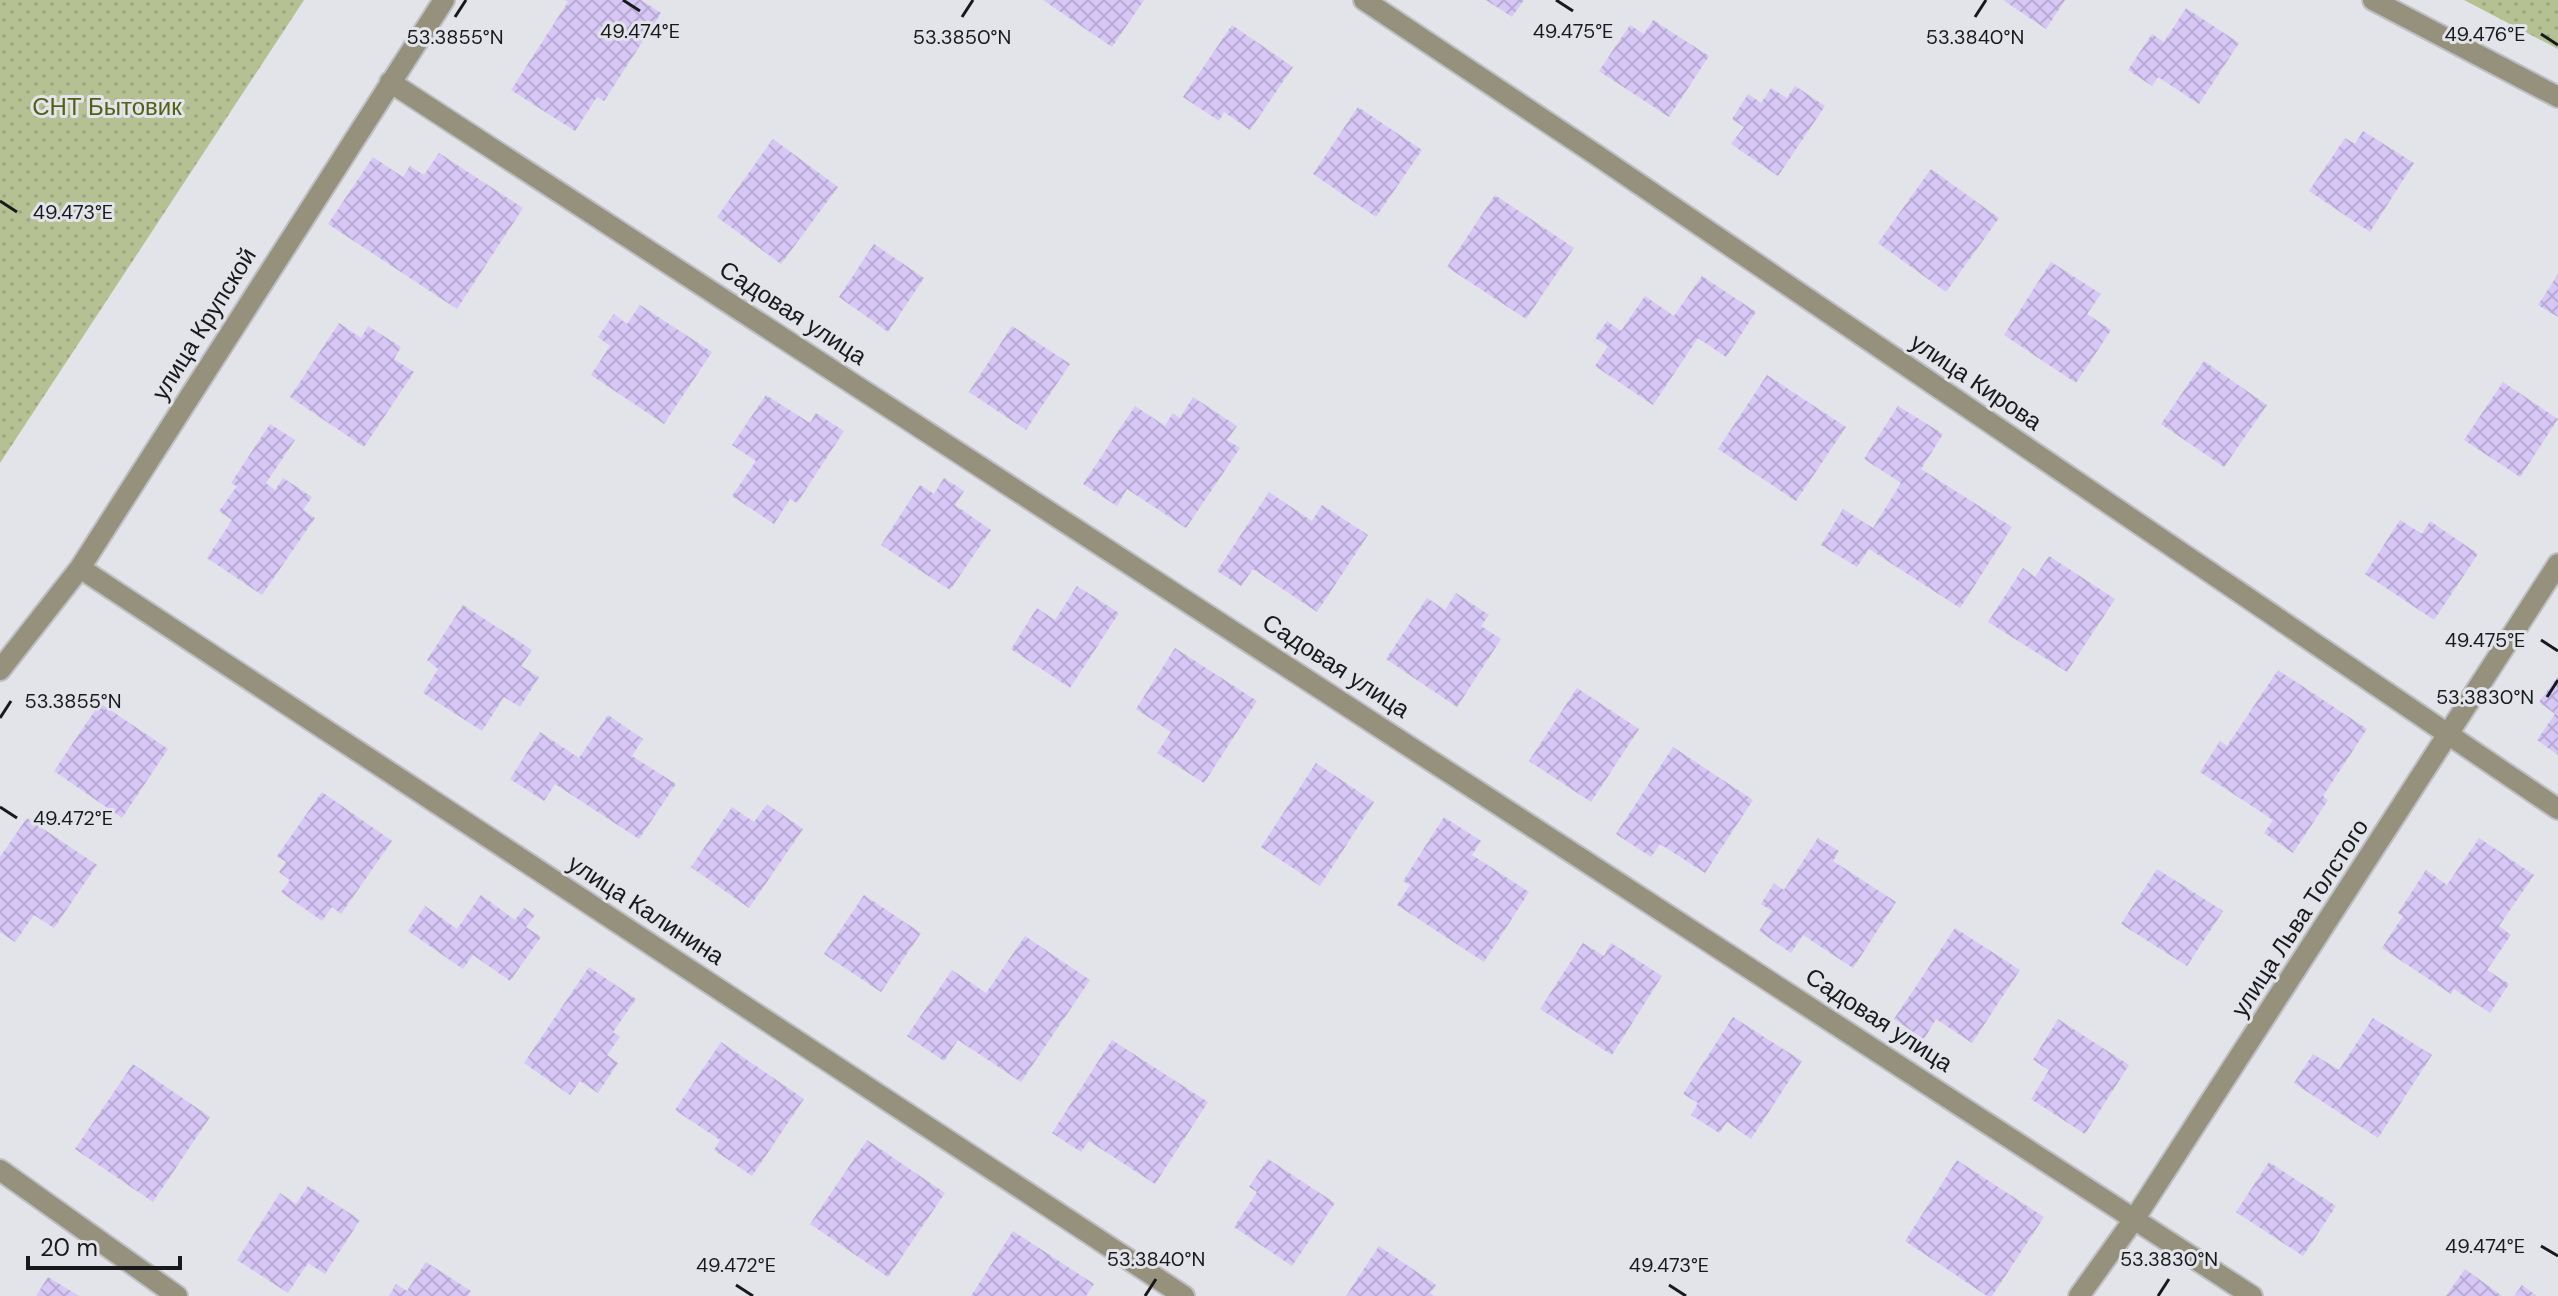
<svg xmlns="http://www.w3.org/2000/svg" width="2558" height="1296" viewBox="0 0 2558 1296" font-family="'DM Sans',sans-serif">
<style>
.grass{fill:url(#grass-dots)}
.building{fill:url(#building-cross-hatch)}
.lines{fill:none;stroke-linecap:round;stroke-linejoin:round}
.minor-casing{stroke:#bebfc5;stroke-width:24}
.minor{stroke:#96917c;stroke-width:20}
.ticks{fill:none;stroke:#18191b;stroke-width:3}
.labels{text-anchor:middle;stroke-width:6;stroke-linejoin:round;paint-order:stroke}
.park-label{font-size:24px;fill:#535f14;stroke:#e2e4ea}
.street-label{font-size:24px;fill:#18191b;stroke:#e2e4ea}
.ticks-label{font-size:20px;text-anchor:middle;fill:#18191b;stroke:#e2e4ea;stroke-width:6;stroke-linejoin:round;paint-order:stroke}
</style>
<defs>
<pattern id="grass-dots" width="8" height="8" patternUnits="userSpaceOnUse" patternTransform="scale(2)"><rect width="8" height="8" fill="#b6c193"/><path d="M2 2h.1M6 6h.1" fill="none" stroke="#9ca57e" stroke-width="1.8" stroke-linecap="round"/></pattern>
<pattern id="building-cross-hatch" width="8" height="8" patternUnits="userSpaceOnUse" patternTransform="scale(2)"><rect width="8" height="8" fill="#d7c7f7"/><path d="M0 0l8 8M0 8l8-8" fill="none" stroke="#b8aad3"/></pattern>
</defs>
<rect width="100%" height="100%" fill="#e2e4ea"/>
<path class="grass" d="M 0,0 L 304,0 L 0,463 Z
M 2464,0 L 2558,0 L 2558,49 Z"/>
<path class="building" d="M 565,0 L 641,0 L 661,13 L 604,101 L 597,97 L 575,131 L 511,90 L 568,2 Z
M 1043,0 L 1144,0 L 1112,47 Z
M 1486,0 L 1524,0 L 1512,17 Z
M 2003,0 L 2065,0 L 2046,29 Z
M 2186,8 L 2239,43 L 2199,104 L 2158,77 L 2152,86 L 2128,70 L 2152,34 L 2164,42 Z
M 1653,20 L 1709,56 L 1669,117 L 1599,71 L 1630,25 L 1644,34 Z
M 1232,25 L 1293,67 L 1250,130 L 1224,112 L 1219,121 L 1183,97 Z
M 1795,86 L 1825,106 L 1778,176 L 1731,144 L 1744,127 L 1732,119 L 1748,94 L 1761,103 L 1771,88 L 1787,98 Z
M 1358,107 L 1422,150 L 1376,217 L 1313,174 Z
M 2363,131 L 2414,163 L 2370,232 L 2309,191 L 2345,138 L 2355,144 Z
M 773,139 L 838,187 L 781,264 L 717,217 Z
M 439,153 L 523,208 L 457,309 L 328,224 L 373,157 L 403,177 L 410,166 L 424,175 Z
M 1931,169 L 1999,218 L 1946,292 L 1878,243 Z
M 1495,195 L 1574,248 L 1526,319 L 1447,267 Z
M 874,244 L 924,278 L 888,332 L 839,297 Z
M 2051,262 L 2101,294 L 2087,314 L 2111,330 L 2076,383 L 2004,335 Z
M 2558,274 L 2558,317 L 2538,305 Z
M 1702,276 L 1756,312 L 1726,357 L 1698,338 L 1653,405 L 1595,366 L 1608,346 L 1595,338 L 1607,321 L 1621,331 L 1645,296 L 1674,316 Z
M 640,305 L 712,352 L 664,424 L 591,375 L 610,346 L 598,337 L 614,314 L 627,324 Z
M 339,323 L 361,338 L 368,326 L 401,347 L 394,359 L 414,372 L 364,447 L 290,397 Z
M 1012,326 L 1070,364 L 1026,430 L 969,392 Z
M 2204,361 L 2267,405 L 2224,467 L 2161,424 Z
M 1767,375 L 1846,427 L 1796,501 L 1718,449 Z
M 2503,382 L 2558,419 L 2520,477 L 2464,440 Z
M 766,395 L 810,423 L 816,413 L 844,431 L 797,503 L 790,499 L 774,524 L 732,496 L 756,461 L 732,445 Z
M 1193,397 L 1237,426 L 1227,440 L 1240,448 L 1186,528 L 1127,489 L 1117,506 L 1083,484 L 1135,406 L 1165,426 L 1173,413 L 1180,418 Z
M 1898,406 L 1943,434 L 1921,469 L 2012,527 L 1960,608 L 1869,549 L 1857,567 L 1821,545 L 1843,509 L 1873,528 L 1901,483 L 1864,459 Z
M 270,424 L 295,440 L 266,483 L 275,490 L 283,478 L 312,497 L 303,510 L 315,518 L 262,595 L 207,558 L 232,520 L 219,511 L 237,486 L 231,483 Z
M 944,478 L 964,491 L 955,505 L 991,530 L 950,590 L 881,545 L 920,485 L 934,494 Z
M 1269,492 L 1312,521 L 1322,505 L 1368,535 L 1317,612 L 1253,569 L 1241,586 L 1217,571 Z
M 2400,520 L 2422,534 L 2430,521 L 2478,554 L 2434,620 L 2365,574 Z
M 2049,556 L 2115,599 L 2067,672 L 1988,622 L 2023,568 L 2035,577 Z
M 1077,586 L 1119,613 L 1070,688 L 1011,649 L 1037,608 L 1055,620 Z
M 1456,593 L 1489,615 L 1481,626 L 1501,639 L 1457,707 L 1386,659 L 1427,598 L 1445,610 Z
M 463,605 L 532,650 L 521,666 L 539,677 L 520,707 L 504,697 L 482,731 L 423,693 L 438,669 L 427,660 Z
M 1175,648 L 1257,701 L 1204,783 L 1157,753 L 1171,732 L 1136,709 Z
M 2278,670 L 2367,729 L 2323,796 L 2328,800 L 2293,853 L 2264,833 L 2273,820 L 2200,772 L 2220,741 L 2227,746 Z
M 2558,676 L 2558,755 L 2537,740 L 2555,714 L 2539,702 Z
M 1577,688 L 1639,729 L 1591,802 L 1529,761 Z
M 100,703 L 168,749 L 122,818 L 54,771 Z
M 608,715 L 643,739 L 632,756 L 676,784 L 639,839 L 555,784 L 544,801 L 510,779 L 540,732 L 579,758 Z
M 1673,747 L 1753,800 L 1705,873 L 1660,844 L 1651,857 L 1616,834 Z
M 1316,763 L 1374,802 L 1320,886 L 1261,847 Z
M 322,792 L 392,841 L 341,914 L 332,907 L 322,921 L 281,892 L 290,880 L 279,872 L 286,862 L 277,856 Z
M 767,804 L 803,829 L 749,908 L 691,867 L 732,807 L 754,822 Z
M 1444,817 L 1481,841 L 1472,855 L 1529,892 L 1484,962 L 1397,905 L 1410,885 L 1403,881 Z
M 27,818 L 97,865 L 54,928 L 34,915 L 15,942 L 0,932 L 0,857 Z
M 1818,838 L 1839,851 L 1833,861 L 1896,902 L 1853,968 L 1803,935 L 1791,953 L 1759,931 L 1772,911 L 1761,904 L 1774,883 L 1784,890 Z
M 2479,838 L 2534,875 L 2499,926 L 2511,935 L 2487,970 L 2509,984 L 2490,1013 L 2454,989 L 2451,994 L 2382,948 L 2403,916 L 2398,913 L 2426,870 L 2447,885 Z
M 2157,869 L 2223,911 L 2187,966 L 2121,924 Z
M 481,895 L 515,920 L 524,908 L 535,915 L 526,927 L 541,937 L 510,981 L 473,955 L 463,969 L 408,931 L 425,906 L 457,929 Z
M 864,895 L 921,933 L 881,992 L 824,954 Z
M 1955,928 L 2020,970 L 1972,1043 L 1936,1019 L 1924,1039 L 1894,1019 Z
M 1025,936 L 1090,980 L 1021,1082 L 958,1040 L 944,1061 L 907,1036 L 952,970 L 986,993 Z
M 1583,943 L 1604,956 L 1611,943 L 1662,976 L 1612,1055 L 1540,1009 Z
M 589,967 L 636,999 L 613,1032 L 620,1037 L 607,1055 L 618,1063 L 598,1093 L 580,1081 L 570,1095 L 524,1063 Z
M 1733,1017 L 1802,1061 L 1751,1139 L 1727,1122 L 1719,1133 L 1691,1115 L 1698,1103 L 1683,1094 Z
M 2373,1018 L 2432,1055 L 2378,1138 L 2294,1083 L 2313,1054 L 2339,1070 Z
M 2058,1019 L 2129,1065 L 2085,1134 L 2031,1099 L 2049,1070 L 2033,1060 Z
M 1112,1040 L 1208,1102 L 1155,1184 L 1089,1141 L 1081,1152 L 1052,1133 Z
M 721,1042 L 804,1099 L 752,1176 L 714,1150 L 720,1140 L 675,1110 Z
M 133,1064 L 210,1117 L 153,1202 L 75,1149 Z
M 867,1140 L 945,1193 L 888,1277 L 810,1224 Z
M 1268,1159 L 1335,1203 L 1292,1266 L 1234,1227 L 1257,1192 L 1249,1187 Z
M 1957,1160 L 2044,1217 L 1992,1296 L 1987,1296 L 1905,1241 Z
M 2269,1162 L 2336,1206 L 2303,1256 L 2236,1212 Z
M 308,1186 L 360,1220 L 325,1274 L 308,1263 L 288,1293 L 237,1260 L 280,1193 L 296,1204 Z
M 1013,1231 L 1094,1284 L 1086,1296 L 971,1296 Z
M 1379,1246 L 1436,1285 L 1430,1293 L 1434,1296 L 1346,1296 Z
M 426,1262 L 471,1291 L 468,1296 L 389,1296 L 396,1284 L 407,1291 Z
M 2465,1269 L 2502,1296 L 2446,1296 Z
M 48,1277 L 79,1296 L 36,1296 Z
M 2522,1285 L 2537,1296 L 2514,1296 Z"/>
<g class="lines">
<g class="minor-casing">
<path id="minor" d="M 1364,0 L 1595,154 L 2558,809
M 2373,0 L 2558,97
M 390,82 L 2252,1296
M 80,568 L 1184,1296
M 0,670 L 80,568 L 444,0
M 0,1170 L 177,1296
M 2079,1296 L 2135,1218 L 2558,564"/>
</g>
<use href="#minor" class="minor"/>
</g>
<path class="ticks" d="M 623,0 L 640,11M 1556,0 L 1573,11M 455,17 L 466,0M 962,17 L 973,0M 1975,17 L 1986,0M 2541,34 L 2558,45M 0,201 L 17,212M 2541,640 L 2558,651M 2547,697 L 2558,680M 0,718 L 11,701M 0,807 L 17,818M 2541,1246 L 2558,1256M 736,1285 L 753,1296M 1669,1285 L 1686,1296M 1145,1296 L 1156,1279M 2158,1296 L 2169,1279"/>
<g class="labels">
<g class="park-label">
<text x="107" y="115">СНТ Бытовик</text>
</g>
<g class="street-label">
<text transform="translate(793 313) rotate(33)" y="8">Садовая улица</text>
<text transform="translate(204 324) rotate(-58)" y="8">улица Крупской</text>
<text transform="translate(1976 382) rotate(34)" y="8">улица Кирова</text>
<text transform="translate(1336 666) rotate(33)" y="8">Садовая улица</text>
<text transform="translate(646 910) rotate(33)" y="8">улица Калинина</text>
<text transform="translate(2300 918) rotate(-57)" y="8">улица Льва Толстого</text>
<text transform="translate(1879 1020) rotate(33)" y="8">Садовая улица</text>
</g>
</g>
<g class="ticks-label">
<text x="640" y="38">49.474°E</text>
<text x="1573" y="38">49.475°E</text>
<text x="2485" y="41">49.476°E</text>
<text x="1975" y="44">53.3840°N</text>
<text x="455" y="44">53.3855°N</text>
<text x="962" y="44">53.3850°N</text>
<text x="73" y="219">49.473°E</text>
<text x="2485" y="647">49.475°E</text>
<text x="2485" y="704">53.3830°N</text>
<text x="73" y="708">53.3855°N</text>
<text x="73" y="825">49.472°E</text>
<text x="2485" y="1253">49.474°E</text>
<text x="1156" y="1266">53.3840°N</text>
<text x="2169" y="1266">53.3830°N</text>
<text x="736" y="1272">49.472°E</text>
<text x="1669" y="1272">49.473°E</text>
</g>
<path d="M28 1256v12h152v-12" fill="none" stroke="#18191b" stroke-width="4"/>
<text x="40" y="1256" font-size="24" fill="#18191b" stroke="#e2e4ea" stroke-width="6" paint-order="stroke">20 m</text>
</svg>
